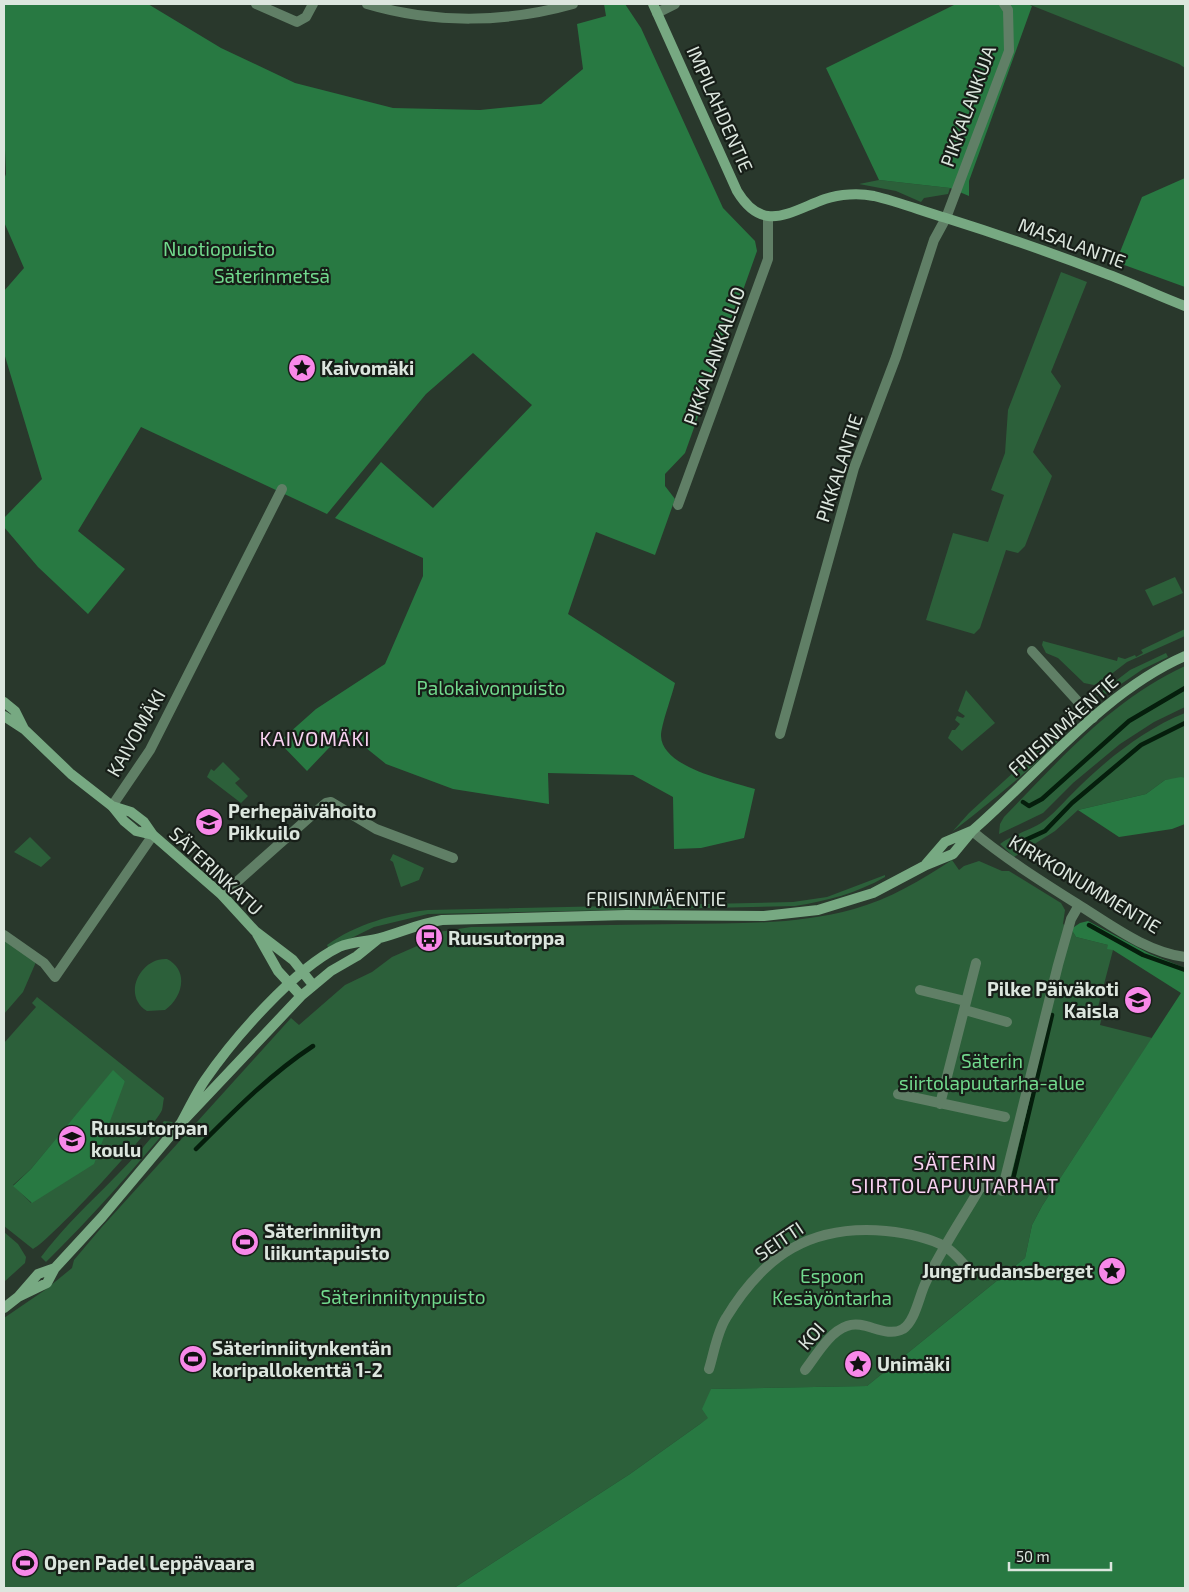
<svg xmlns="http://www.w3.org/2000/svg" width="1189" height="1592" viewBox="0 0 1189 1592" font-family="'Exo 2',sans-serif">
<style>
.green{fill:#2c603a;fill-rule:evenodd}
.forest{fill:#287942}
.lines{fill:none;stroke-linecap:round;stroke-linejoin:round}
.stream{stroke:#051e0c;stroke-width:4.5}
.street{stroke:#607f66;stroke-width:10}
.secondary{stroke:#77a982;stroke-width:10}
.labels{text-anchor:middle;stroke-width:4.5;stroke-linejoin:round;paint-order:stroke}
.street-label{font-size:19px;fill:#dce6de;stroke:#171e18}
.park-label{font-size:19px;fill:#72da8d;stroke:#171e18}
.poi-label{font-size:19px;font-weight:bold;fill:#dce6de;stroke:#171e18;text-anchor:start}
.neighbourhood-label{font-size:20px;letter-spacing:1px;fill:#f8d1f1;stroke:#171e18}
</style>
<rect width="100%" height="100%" fill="#29382c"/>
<path class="green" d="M 1028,4 L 1185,4 L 1185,68 L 1179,64 Z
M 879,180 L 950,188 L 948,194 L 924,198 L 921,202 L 896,191 L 859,184 Z
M 1061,272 L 1087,282 L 1051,372 L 1061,386 L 1033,452 L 1052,476 L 1025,546 L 1018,553 L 1006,550 L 980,628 L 974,634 L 926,620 L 953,533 L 988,542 L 1004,495 L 991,490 L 1005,453 L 1008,410 Z
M 1175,577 L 1183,593 L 1153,606 L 1145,590 Z
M 1185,629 L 1185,636 L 1127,662 L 1101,682 L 1094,685 L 1084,683 L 1058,658 L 1046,653 L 1042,645 L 1043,641 L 1117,661 L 1118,657 L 1125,659 L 1135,655 L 1136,657 L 1143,653 L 1141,650 Z
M 1166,653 L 1168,657 L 1143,669 L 1108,693 L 1096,696 L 1130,670 Z
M 1185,666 L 1185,707 L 1154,722 L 1120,744 L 1073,783 L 1043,813 L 999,834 L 1000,824 L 1004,817 C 1059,760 1113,699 1185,666 Z
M 966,690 L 995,723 L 962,751 L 948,738 L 952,730 L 955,730 L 960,724 L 955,720 L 957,716 L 963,718 L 965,716 L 958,711 Z
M 1185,713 L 1185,778 L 1165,780 L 1146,794 L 1078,810 L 1055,831 L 1014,857 L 1000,844 C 1013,834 1030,831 1044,821 C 1057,811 1069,796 1082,784 C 1111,756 1147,728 1185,713 Z
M 1073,718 C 1073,738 972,817 952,832 L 969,813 Z
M 223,762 L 240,779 L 235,783 L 248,796 L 241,803 L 207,777 L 211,769 L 214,771 Z
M 30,837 L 51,858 L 41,867 L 14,852 Z
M 393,854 L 424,868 L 419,880 L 401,887 L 393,862 L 390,860 Z
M 952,860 L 959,870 L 964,866 L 979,861 L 1002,871 L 1009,871 L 1061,903 L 1065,910 L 1063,924 L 1071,929 L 1076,937 L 1108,945 L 1113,950 L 1098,1007 L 1104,1008 L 1100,1025 L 1152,1038 L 1042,1206 L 1032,1225 L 1025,1258 L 867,1386 L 711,1389 L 709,1418 L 700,1424 L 630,1474 L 454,1588 L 4,1588 L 4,1318 L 45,1290 L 72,1268 L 74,1260 L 101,1228 L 291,1018 L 299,1025 L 345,985 L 372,972 L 392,957 L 433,939 L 432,933 L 471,927 C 540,926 610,925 680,924 C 739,923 797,925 854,909 C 890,899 921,880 952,860 Z
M 885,875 L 885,877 C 857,893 827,901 795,906 L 428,914 L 374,927 L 329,949 L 327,945 C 356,924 393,914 428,910 L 793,902 L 827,897 Z
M 4,940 L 36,962 L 23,992 L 4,1014 Z
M 167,959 C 190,971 182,998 165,1010 L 147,1011 C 121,995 141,957 167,959 Z
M 37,997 L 164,1098 C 163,1102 163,1106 162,1110 C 154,1128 51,1240 33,1249 L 4,1226 L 4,1043 L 36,1007 L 32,1003 ZM 113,1071 L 125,1081 L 31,1203 L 13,1185 L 31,1169 Z
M 164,1121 L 173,1122 C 132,1171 91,1218 46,1262 L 41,1257 C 78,1208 128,1171 164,1121 Z
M 4,1232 L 18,1244 L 26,1257 L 25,1263 L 4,1282 Z"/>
<path class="forest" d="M 4,4 L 148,4 L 221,48 L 295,83 L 393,108 L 480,110 L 541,104 L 583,69 L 577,24 L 606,16 L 604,4 L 625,4 L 641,28 L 723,208 L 755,241 L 757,251 L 685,453 L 665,474 L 665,486 L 675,499 L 655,555 L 596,532 L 568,614 L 675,683 C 672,696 661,725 661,736 C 662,768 730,781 755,789 L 744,838 L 701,848 L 674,849 L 673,797 L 633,775 L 548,773 L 549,804 L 453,789 L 386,764 L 345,731 L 307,771 L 279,742 L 316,709 L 385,664 L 423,576 L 423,558 L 335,518 L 381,462 L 433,508 L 532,405 L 473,353 L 426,394 L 327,514 L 141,427 L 78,531 L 125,569 L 88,614 L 38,567 L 4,527 L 4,518 L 42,479 L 4,353 L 4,291 L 24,268 L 4,222 L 4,179 L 6,174 L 4,126 Z
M 956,4 L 1028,4 L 1032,6 L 969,181 L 969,196 L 950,188 L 879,180 L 826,68 Z
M 1185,178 L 1185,287 L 1116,262 L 1142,197 Z
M 1181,777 L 1185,778 L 1185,824 L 1172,829 L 1119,837 L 1078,810 L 1146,794 L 1165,780 Z
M 1088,921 L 1150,954 L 1185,968 L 1185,1588 L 454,1588 L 630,1474 L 700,1424 L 708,1418 L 702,1409 L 711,1389 L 867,1386 L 1025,1258 L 1032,1225 L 1042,1206 L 1181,993 L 1113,950 L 1107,949 L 1108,945 L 1076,937 L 1071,929 L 1080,923 Z
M 113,1070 L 125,1081 L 94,1164 L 32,1203 L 13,1186 L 31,1169 Z"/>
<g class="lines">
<path class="stream" d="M 1023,802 L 1029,806 L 1042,799 L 1129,721 L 1185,688
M 1012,846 L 1045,831 L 1072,803 L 1141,745 L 1185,723
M 1089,925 L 1143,955 L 1185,970
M 196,1149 C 233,1112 269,1075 313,1046
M 1010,1192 L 1052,1015"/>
<path class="street" d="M 256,4 L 297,22 L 306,17 L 313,4
M 367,4 C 434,24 506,23 573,4
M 657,13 L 675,4
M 678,505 L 768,259 L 768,217
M 1032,651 L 1093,718
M 780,734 L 854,468 L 896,357 L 934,240 L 946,218 L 1009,51 L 1008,10 L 1004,4
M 112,806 L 150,750 L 282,489
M 972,831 C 1007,860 1044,883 1082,907 C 1114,927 1147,952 1185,957
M 222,895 L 312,815 L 326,803 L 331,802 L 376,829 L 453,858
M 4,935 L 44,963 L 55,977 L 153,835
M 920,990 L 965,1001
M 965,1010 L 1007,1022
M 898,1094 L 1005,1117
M 940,1104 L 976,963
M 1002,1191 L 1058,965 L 1071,919 L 1079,905
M 709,1369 C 714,1353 717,1332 726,1318 C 764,1255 811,1224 886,1231 C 905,1233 927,1237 944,1246 C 954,1251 964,1265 972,1273
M 805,1370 C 816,1356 829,1332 847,1326 C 865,1319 885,1339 903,1329 C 915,1321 919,1297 925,1284 C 940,1251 962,1219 980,1188 L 1004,1181"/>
<path class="secondary" d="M 653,4 L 737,191 C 763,234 789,212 825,199 C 840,194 859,193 874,196 C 899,202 922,211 946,218 C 1000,235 1052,253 1104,273 C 1132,283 1158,296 1185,306
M 4,702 L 15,711 L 24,729
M 4,716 L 24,729 L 71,774 L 112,806 L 124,821 L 136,831 L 153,835
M 112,806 L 131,812 L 144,822 L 153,835 L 222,895 L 255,931 L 293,960 L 313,985
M 926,864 L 945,842 L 971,831
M 257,934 L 278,971 L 301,996
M 181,1123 C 189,1109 196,1093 205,1080 C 234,1038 294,969 339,947 C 353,941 366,942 380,938 C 402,932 418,924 442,920 L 626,915 L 764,916 L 818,910 L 873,893 L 926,865 L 953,854 L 972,831 C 1040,772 1103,692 1185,656
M 18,1297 L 47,1283 L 55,1268 L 102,1217 L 181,1123 L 301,996 L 331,971 L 357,956 L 378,939
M 4,1308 L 18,1297 L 38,1274 L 55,1268"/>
</g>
<defs>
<g id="sight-disc" transform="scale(1.4375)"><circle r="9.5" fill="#f888e9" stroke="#171e18"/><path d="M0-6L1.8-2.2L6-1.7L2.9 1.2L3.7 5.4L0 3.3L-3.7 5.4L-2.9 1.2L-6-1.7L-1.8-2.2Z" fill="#111"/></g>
<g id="school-disc" transform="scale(1.4375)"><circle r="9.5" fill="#f888e9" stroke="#171e18"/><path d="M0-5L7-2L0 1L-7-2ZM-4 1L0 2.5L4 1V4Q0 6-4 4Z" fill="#111"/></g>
<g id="bus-disc" transform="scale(1.4375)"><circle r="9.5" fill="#f888e9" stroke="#171e18"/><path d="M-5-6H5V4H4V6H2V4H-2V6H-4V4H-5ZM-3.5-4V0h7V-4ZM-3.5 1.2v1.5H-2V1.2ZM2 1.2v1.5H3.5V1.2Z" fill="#111"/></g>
<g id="stadium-disc" transform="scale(1.4375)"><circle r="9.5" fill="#f888e9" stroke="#171e18"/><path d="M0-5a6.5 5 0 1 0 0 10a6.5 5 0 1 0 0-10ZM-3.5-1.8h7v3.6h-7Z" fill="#111"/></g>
</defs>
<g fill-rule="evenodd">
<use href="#sight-disc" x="302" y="368"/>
<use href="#school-disc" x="209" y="822"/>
<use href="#bus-disc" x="429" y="938"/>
<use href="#school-disc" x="1138" y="1000"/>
<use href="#school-disc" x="72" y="1139"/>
<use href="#stadium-disc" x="245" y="1242"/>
<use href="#sight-disc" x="1112" y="1271"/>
<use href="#stadium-disc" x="193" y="1359"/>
<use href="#sight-disc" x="858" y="1364"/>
<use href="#stadium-disc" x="25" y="1563"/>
</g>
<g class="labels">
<g class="street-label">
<text transform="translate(968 106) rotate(-70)" y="7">PIKKALANKUJA</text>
<text transform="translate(720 109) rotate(66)" y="7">IMPILAHDENTIE</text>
<text transform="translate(1072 243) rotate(20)" y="7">MASALANTIE</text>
<text transform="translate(714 356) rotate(-70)" y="7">PIKKALANKALLIO</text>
<text transform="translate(839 468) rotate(-72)" y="7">PIKKALANTIE</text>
<text transform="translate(1063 725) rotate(-42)" y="7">FRIISINMÄENTIE</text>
<text transform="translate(136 733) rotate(-60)" y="7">KAIVOMÄKI</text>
<text transform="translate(216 871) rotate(43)" y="7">SÄTERINKATU</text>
<text transform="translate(1085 884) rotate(31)" y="7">KIRKKONUMMENTIE</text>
<text x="656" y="906">FRIISINMÄENTIE</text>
<text transform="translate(779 1241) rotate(-34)" y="7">SEITTI</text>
<text transform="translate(811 1336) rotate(-48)" y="7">KOI</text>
</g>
<g class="park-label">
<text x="219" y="256">Nuotiopuisto</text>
<text x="272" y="283">Säterinmetsä</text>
<text x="491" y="695">Palokaivonpuisto</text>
<text x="992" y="1068">Säterin<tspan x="992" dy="22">siirtolapuutarha-alue</tspan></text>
<text x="832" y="1283">Espoon<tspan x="832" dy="22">Kesäyöntarha</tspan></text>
<text x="403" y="1304">Säterinniitynpuisto</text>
</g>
<g class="poi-label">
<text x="321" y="375">Kaivomäki</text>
<text x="228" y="818">Perhepäivähoito<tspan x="228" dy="22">Pikkuilo</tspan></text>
<text x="448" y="945">Ruusutorppa</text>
<text x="1119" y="996" text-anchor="end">Pilke Päiväkoti<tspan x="1119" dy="22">Kaisla</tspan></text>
<text x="91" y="1135">Ruusutorpan<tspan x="91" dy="22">koulu</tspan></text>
<text x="264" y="1238">Säterinniityn<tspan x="264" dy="22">liikuntapuisto</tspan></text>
<text x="1093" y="1278" text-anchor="end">Jungfrudansberget</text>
<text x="212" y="1355">Säterinniitynkentän<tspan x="212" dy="22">koripallokenttä 1-2</tspan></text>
<text x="877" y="1371">Unimäki</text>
<text x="44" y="1570">Open Padel Leppävaara</text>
</g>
<g class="neighbourhood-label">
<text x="315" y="746">KAIVOMÄKI</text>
<text x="955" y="1170">SÄTERIN<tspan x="955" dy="23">SIIRTOLAPUUTARHAT</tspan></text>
</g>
</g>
<rect width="1189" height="1592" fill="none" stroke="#dce6de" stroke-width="10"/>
<path d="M1009 1562v8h102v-8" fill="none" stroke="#dce6de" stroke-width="2.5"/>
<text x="1016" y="1562" font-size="15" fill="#dce6de" stroke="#171e18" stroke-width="4" paint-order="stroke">50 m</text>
</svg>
